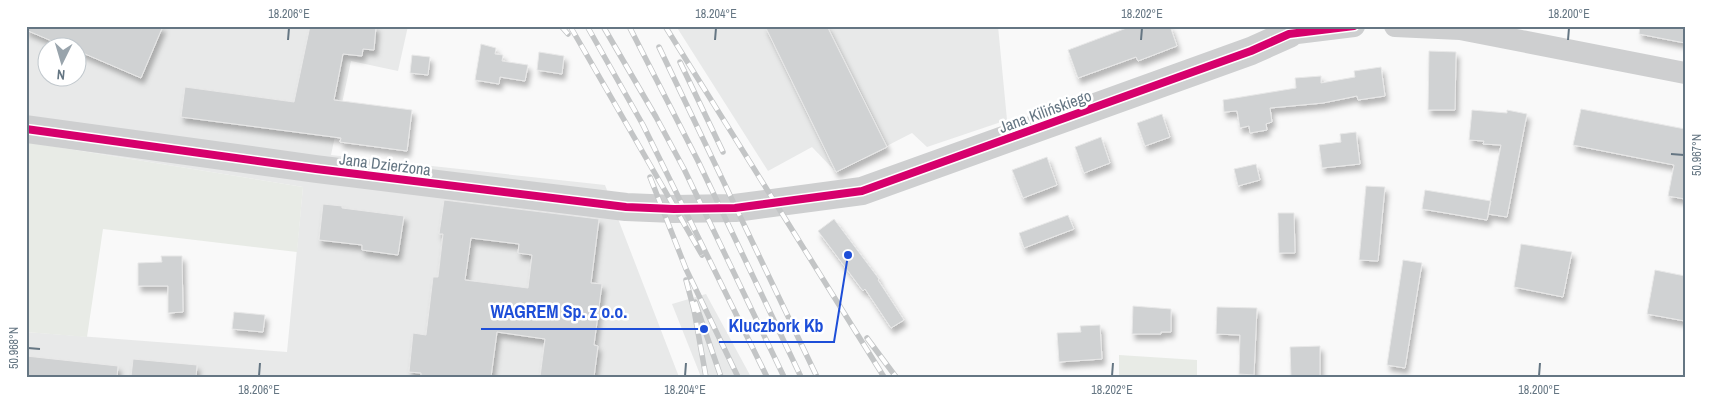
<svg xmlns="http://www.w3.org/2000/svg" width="1711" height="403" viewBox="0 0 1711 403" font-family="'Archivo Narrow',sans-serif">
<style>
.built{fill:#e8e9e9;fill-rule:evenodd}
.green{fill:#e8ebe6}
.building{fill:#d0d2d3;stroke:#e8e8e8;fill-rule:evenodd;filter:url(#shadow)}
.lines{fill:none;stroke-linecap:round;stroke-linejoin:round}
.minor{stroke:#cecfd0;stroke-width:22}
.tertiary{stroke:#cecfd0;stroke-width:28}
.rail-casing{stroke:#c3c5c6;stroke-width:5.5}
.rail{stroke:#fff;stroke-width:4;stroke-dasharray:11;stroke-linecap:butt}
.cycleway-casing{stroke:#fff;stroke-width:11}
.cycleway{stroke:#d6006c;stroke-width:8}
.ticks{fill:none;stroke:#657683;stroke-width:2}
.labels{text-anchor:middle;stroke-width:5;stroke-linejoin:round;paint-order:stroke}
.street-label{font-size:16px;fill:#657683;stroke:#fff}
.leader{fill:none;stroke:#1d4ed8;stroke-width:2}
.callout-dot{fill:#1d4ed8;stroke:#fff;stroke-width:2}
.callout-label{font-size:18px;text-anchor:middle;font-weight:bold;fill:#1d4ed8;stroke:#fff;stroke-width:5;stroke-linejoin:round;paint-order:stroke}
.neatline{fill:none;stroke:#657683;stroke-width:2}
.ticks-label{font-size:12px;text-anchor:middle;fill:#657683}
</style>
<defs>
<filter id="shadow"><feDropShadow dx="3" dy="5.5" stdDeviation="2.5" flood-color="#0004"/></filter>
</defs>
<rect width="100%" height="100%" fill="#f9f9f9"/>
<path class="built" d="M 26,26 L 408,26 L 398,71 L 351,61 L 331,155 L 605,185 L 679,377 L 26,377 L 26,332 L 287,352 L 303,187 L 26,142 ZM 48,48 L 78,48 L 78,78 L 48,78 Z
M 676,26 L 998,26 L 1007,120 L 927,147 L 912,133 L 836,172 L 812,147 L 768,171 Z
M 706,294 L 751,377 L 701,377 L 672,304 Z"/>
<path class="green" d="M 26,142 L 303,187 L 297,252 L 103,229 L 87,337 L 26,332 Z
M 1119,355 L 1197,360 L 1197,377 L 1119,377 Z"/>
<path class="building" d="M 26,26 L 163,26 L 141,78 L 78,51 L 78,48 L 68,48 L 26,30 Z
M 310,26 L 376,26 L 374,50 L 363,49 L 362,56 L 343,54 L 334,100 L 412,110 L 407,151 L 340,142 L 341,138 L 181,117 L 185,87 L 294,102 Z
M 765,26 L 827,26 L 887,147 L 836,172 Z
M 1132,26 L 1170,26 L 1177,46 L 1138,61 L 1136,57 L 1078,78 L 1068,50 Z
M 1640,26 L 1685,26 L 1685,43 L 1639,34 Z
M 481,44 L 496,48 L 495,54 L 503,55 L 502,61 L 528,65 L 525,81 L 500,77 L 499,84 L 475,80 Z
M 1429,51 L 1456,52 L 1455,110 L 1428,110 Z
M 539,52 L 564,56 L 562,74 L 537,70 Z
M 412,55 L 430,57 L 428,75 L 410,73 Z
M 1381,67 L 1385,96 L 1358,100 L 1357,96 L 1323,103 L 1270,108 L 1272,122 L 1266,124 L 1267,130 L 1250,133 L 1249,126 L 1240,128 L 1237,111 L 1224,112 L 1223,100 L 1296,88 L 1295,78 L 1321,76 L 1321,83 L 1355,77 L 1354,71 Z
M 1581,109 L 1685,129 L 1685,199 L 1668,196 L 1674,165 L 1573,145 Z
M 1472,110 L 1507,113 L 1507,110 L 1527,114 L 1507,217 L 1488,214 L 1501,145 L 1483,144 L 1484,141 L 1469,140 Z
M 1162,114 L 1170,137 L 1145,146 L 1137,123 Z
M 1356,132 L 1360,164 L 1322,168 L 1319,145 L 1341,142 L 1340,134 Z
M 1101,137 L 1110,163 L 1084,173 L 1075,147 Z
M 1047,157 L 1057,185 L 1023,198 L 1012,170 Z
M 1256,164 L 1260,180 L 1238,186 L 1234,169 Z
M 1366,186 L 1385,187 L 1378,261 L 1359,260 Z
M 1425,190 L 1491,201 L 1487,220 L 1422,209 Z
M 444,200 L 599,219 L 591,283 L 602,284 L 594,345 L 598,346 L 594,377 L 540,377 L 545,339 L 497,332 L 491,377 L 421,377 L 421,373 L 409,372 L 413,333 L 426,335 L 433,277 L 438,277 L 443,234 L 439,234 ZM 471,238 L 519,244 L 518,253 L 532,255 L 528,288 L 465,280 Z
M 323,204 L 342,206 L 342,208 L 404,216 L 398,255 L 362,250 L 362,245 L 319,240 Z
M 1278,213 L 1294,213 L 1295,253 L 1279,253 Z
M 1068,215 L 1074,229 L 1024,248 L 1019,233 Z
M 834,219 L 879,279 L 878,280 L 904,320 L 891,328 L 865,289 L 863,291 L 818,231 Z
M 1521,244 L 1572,252 L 1563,297 L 1514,287 Z
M 161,256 L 182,256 L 183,312 L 168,313 L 168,286 L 138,286 L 138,263 L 162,262 Z
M 1403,260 L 1422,263 L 1405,368 L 1387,365 Z
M 1655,270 L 1685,276 L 1685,321 L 1647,314 Z
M 1133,306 L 1171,309 L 1171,332 L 1161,332 L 1161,334 L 1132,334 Z
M 1217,307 L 1257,308 L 1254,375 L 1239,374 L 1240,335 L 1216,334 Z
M 234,312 L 265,315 L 263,332 L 232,329 Z
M 1100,325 L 1102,359 L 1059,362 L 1057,333 L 1081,332 L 1080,326 Z
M 1320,346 L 1320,377 L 1291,377 L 1290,347 Z
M 26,356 L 118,366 L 117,377 L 26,377 Z
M 133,359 L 197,365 L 196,377 L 131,377 Z"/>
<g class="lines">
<path class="minor" d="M 1395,26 L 1460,29 L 1685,73
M 1289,34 L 1354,26"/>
<path class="tertiary" d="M 26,129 L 316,169 L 626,207 L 674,209 L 735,208 L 862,191 L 1251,51 L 1289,34 L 1295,26"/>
<g class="rail-casing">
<path id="rail" d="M 561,26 L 568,34
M 570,26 L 702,255
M 587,26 L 643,125 L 767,377
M 603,26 L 656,117 L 684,169 L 784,377
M 629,26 L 698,161 L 801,377
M 665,26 L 884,377
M 659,47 L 817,377
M 680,62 L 723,152
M 650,177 L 686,269 L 738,377
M 686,280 L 694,310 L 706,377
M 695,302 L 721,377
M 867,338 L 896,377"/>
</g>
<use href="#rail" class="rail"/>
<g class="cycleway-casing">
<path id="cycleway" d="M 26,129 L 316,169 L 626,207 L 674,209 L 735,208 L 862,191 L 1251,51 L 1289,34 L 1354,26"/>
</g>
<use href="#cycleway" class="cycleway"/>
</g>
<path class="ticks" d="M 288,40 L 289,28M 715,40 L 716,28M 1141,40 L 1142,28M 1568,40 L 1569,28M 1671,154 L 1684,155M 28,348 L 40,349M 259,376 L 260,363M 685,376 L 686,363M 1112,376 L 1113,363M 1539,376 L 1540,363"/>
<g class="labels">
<g class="street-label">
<text transform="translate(1045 111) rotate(-20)" y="6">Jana Kilińskiego</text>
<text transform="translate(385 164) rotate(7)" y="6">Jana Dzierżona</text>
</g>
</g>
<path class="leader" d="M704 329L637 329H481M848 255L834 342H719"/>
<g class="callout-dot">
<circle cx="704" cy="329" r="5"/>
<circle cx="848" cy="255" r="5"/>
</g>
<g class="callout-label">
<text x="559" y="318">WAGREM Sp. z o.o.</text>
<text x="776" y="332">Kluczbork Kb</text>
</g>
<rect width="1711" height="403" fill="none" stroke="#ffffff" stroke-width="55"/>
<g transform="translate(62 62) rotate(185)"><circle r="24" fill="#ffffff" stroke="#c1c8cd"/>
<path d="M0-4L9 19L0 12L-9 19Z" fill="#99a4ac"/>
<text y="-8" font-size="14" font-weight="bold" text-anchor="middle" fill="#657683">N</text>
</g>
<rect x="28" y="28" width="1656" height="348" class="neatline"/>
<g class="ticks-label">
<text x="289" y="18">18.206°E</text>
<text x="716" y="18">18.204°E</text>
<text x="1142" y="18">18.202°E</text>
<text x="1569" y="18">18.200°E</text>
<text transform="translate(1697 155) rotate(-90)" y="4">50.967°N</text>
<text transform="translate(14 348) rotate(-90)" y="4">50.968°N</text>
<text x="259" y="394">18.206°E</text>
<text x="685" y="394">18.204°E</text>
<text x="1112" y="394">18.202°E</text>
<text x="1539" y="394">18.200°E</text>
</g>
</svg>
